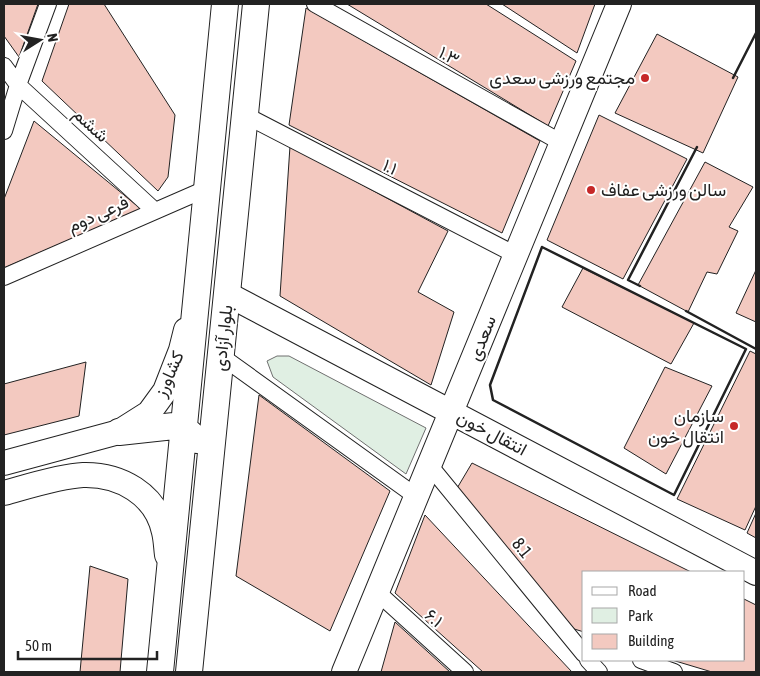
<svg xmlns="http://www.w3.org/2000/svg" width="760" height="676" viewBox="0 0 760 676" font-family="'Asap Condensed',Vazirmatn,sans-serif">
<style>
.green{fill:#e0efe3;stroke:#6f6f6f}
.building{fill:#f3c9c0;stroke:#222}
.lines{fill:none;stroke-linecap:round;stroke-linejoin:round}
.minor-casing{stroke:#222;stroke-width:18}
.secondary-casing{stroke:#222;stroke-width:26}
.primary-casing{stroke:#222;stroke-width:28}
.minor{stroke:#fff;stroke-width:16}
.secondary{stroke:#fff;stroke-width:24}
.primary{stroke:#fff;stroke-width:26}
.wall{stroke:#222;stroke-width:2.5}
.poi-dot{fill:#c62828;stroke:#fff;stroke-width:2}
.labels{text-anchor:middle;stroke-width:4;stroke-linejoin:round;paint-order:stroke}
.street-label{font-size:18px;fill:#222;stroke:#fff}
.poi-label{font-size:18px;fill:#222;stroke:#fff;text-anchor:end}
</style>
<rect width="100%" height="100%" fill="#fff"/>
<path class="green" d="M 277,356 L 289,356 L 426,428 L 406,474 L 273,377 L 267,361 Z"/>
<path class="building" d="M 4,4 L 38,4 L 19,57 L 4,36 Z
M 69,4 L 104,4 L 175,115 L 168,177 L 158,191 L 42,81 Z
M 347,4 L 486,4 L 576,61 L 548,126 Z
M 502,4 L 595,4 L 577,53 Z
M 306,8 L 540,141 L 502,233 L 289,125 Z
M 657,34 L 738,77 L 703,153 L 615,113 Z
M 599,115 L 687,159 L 623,279 L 547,240 Z
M 34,121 L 141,209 L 4,268 L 4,199 Z
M 290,146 L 448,231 L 418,292 L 454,312 L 431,385 L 280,296 Z
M 705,162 L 753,187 L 729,227 L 738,231 L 717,274 L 707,272 L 688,312 L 638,285 Z
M 583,268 L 694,323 L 671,364 L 562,307 Z
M 756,270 L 756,322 L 736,313 Z
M 750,351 L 756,354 L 756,506 L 745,530 L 677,499 Z
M 86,362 L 79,416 L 4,435 L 4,384 Z
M 665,367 L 712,386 L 666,474 L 624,448 Z
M 259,395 L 390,491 L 330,631 L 236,576 Z
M 472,463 L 691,572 L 584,572 L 584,632 L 558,624 L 453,495 Z
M 756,513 L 756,538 L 747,533 Z
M 425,515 L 572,672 L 483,672 L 395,593 Z
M 90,566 L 128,579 L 120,672 L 80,672 Z
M 744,599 L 756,605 L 756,672 L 712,672 L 672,660 L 744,660 Z
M 395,622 L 450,672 L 381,672 Z"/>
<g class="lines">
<g class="minor-casing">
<path id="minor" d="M 315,4 L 562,143
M 4,66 L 18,85 L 155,211
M 245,115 L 516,255
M 4,131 L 18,85 L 48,4
M 4,277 L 208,188
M 221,356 L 417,497
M 430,466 L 584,654
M 377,592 L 465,672
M 588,660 L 599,672
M 641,660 L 674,672"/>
</g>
<g class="secondary-casing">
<path id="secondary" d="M 227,294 L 756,573
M 4,463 L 119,432 L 149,413 L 165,391 L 181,350 L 186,330
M 4,493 C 26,487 60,476 83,475 C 120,474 156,494 164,532 C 166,540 166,548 167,555
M 344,672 L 619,4"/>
</g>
<g class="primary-casing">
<path id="primary" d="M 119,432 L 174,426 L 184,428 L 197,440
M 160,672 L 225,4
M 189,672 L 256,4"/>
</g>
<use href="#minor" class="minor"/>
<use href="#secondary" class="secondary"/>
<use href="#primary" class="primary"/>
<path class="wall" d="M 733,78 L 756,33
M 542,247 L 746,349 L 674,495 L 493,400 L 490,385 Z
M 640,286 L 628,280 L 697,147
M 686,311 L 756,349"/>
</g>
<g class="poi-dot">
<circle cx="645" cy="78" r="5"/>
<circle cx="591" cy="190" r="5"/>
<circle cx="734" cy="426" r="5"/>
</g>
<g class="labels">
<g class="street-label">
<text transform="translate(449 56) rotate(29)" y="6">۱.۳</text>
<text transform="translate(91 125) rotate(43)" y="6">ششم</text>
<text transform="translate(390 167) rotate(27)" y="6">۱.۱</text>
<text transform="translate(98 214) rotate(-24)" y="6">فرعی دوم</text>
<text transform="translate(223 338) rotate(-84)" y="6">بلوار آزادی</text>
<text transform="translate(482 338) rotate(-68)" y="6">سعدی</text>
<text transform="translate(169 374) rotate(-66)" y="6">کشاورز</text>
<text transform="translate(492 433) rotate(28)" y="6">انتقال خون</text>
<text transform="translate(522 548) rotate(51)" y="6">8.1</text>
<text transform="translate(434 618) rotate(42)" y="6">۶.۱</text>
</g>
<g class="poi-label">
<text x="635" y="84">مجتمع ورزشی سعدی</text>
<text x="601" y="196" text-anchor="start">سالن ورزشی عفاف</text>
<text x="724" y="422">سازمان<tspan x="724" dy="21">انتقال خون</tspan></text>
</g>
</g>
<rect width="760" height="676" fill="none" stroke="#222222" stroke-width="10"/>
<rect x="582" y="571" width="162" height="90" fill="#ffffff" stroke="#a7a7a7"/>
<rect x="592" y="587" width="25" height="8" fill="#ffffff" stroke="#a7a7a7"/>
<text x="628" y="596" font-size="15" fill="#222222">Road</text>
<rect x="592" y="608" width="25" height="15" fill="#e0efe3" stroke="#a7a7a7"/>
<text x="628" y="621" font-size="15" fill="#222222">Park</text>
<rect x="592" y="634" width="25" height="15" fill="#f3c9c0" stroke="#a7a7a7"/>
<text x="628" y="646" font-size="15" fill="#222222">Building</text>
<g transform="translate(40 40) rotate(79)" stroke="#ffffff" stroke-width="4" paint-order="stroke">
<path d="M0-4L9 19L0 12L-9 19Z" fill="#222222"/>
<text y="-8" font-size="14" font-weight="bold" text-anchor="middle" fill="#222222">N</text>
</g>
<path d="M18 651v8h139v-8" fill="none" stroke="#222222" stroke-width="2.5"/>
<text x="25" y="651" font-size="15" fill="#222222" stroke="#ffffff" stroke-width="4" paint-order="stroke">50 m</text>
</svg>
